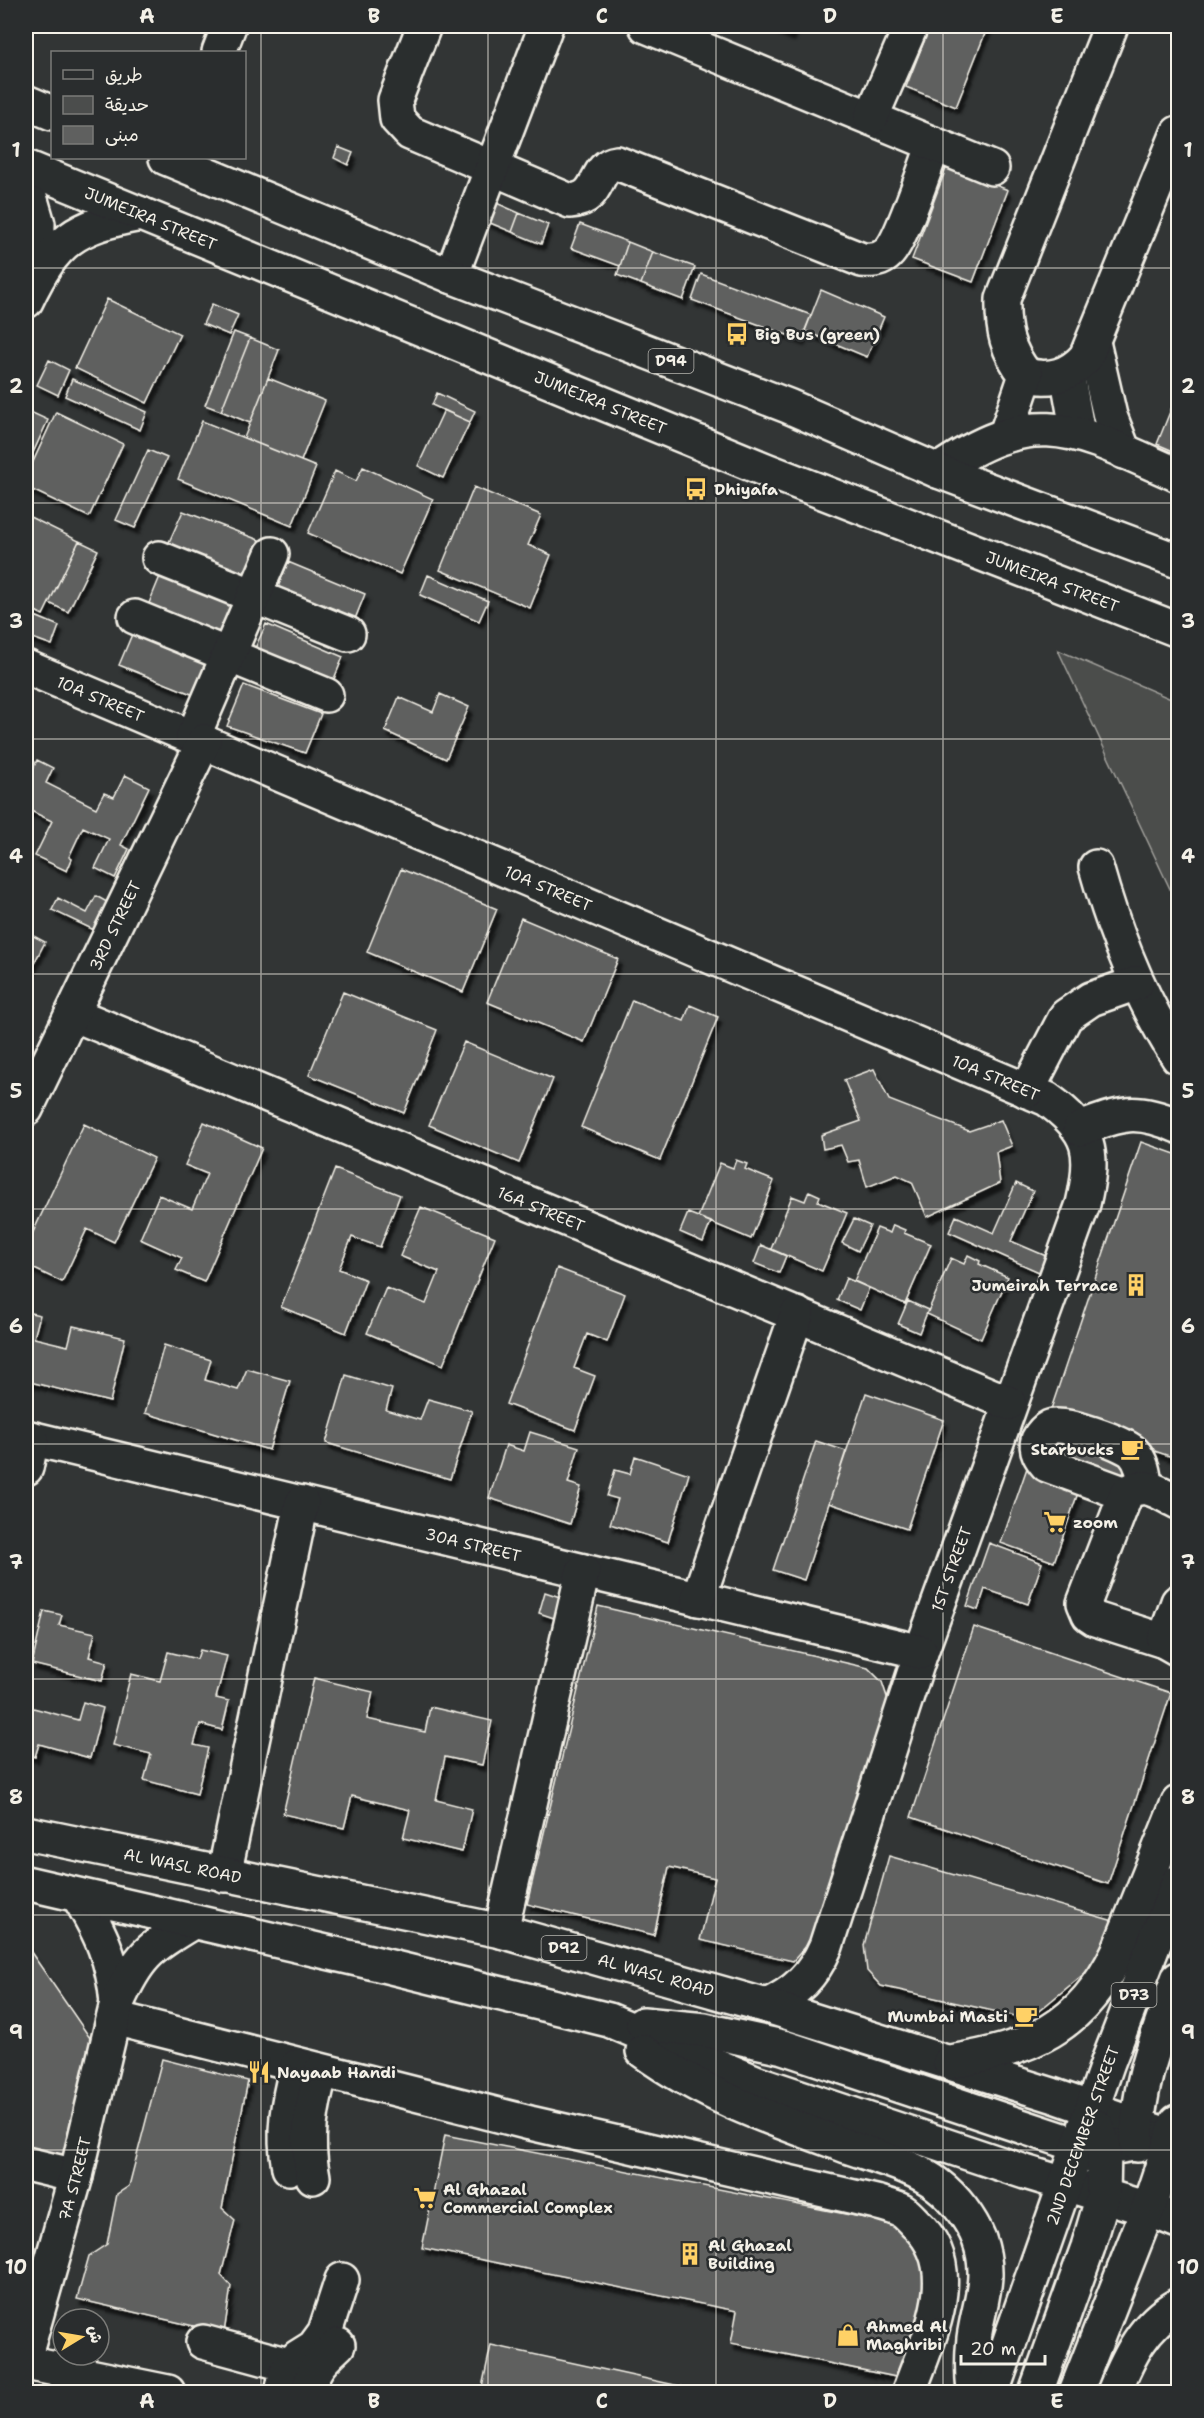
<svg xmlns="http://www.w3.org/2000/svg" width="1204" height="2418" viewBox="0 0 1204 2418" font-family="'Shantell Sans','Playpen Sans Arabic',sans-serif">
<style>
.green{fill:#4b4d4c;stroke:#a09f9a;stroke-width:1.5}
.building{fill:#5f605f;stroke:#f4f1e8;stroke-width:1.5;filter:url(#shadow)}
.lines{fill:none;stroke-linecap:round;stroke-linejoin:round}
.minor-casing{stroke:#f4f1e8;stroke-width:38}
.major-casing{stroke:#f4f1e8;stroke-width:38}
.minor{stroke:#2a2d2e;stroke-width:33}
.major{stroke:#2a2d2e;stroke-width:33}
.grid{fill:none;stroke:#f4f1e8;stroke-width:1.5;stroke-opacity:0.55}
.labels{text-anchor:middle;stroke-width:5;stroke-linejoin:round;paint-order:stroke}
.shield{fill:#2a2d2e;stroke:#b7b6b0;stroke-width:1.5}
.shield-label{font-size:15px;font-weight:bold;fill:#f4f1e8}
.street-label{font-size:16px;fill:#f4f1e8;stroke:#2a2d2e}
.poi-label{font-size:16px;font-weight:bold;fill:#f4f1e8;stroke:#2a2d2e;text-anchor:start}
.neatline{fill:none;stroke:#f4f1e8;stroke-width:2}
.grid-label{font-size:20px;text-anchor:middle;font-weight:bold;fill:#f4f1e8}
</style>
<defs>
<filter id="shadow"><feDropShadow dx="3.5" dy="6" stdDeviation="1.5" flood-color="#0009"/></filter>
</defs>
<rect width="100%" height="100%" fill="#323535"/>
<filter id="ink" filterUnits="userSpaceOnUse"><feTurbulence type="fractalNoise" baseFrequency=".0167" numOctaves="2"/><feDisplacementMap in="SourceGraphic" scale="12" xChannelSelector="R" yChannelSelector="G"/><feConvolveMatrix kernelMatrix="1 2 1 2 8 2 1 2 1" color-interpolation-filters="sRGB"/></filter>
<g filter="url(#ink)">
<path class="green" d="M 1058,650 L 1178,702 L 1178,906 Z"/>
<path class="building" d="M 769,26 L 795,26 L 791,35 Z
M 930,26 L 988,26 L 956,107 L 906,87 Z
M 338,147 L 353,153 L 348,165 L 334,158 Z
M 947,166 L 1008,190 L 973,282 L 912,259 Z
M 492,201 L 519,213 L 512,232 L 483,220 Z
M 519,213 L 548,225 L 541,244 L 512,232 Z
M 580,224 L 628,242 L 620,266 L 571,248 Z
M 628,242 L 653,252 L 641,284 L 617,275 Z
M 653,252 L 695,267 L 683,300 L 641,284 Z
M 701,274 L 811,315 L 801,340 L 692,300 Z
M 821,290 L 884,317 L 867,357 L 805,331 Z
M 107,299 L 180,334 L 147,403 L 75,368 Z
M 212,304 L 238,315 L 229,335 L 203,324 Z
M 234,332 L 250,338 L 221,411 L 205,405 Z
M 250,338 L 279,350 L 250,423 L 221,411 Z
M 49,360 L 69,370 L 58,395 L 37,385 Z
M 268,378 L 325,401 L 301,461 L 244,438 Z
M 72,379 L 147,412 L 140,430 L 65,396 Z
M 1178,392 L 1178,453 L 1157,444 Z
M 437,393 L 475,411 L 470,422 L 432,405 Z
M 26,410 L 48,420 L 26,468 Z
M 444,410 L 470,422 L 443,478 L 418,466 Z
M 56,412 L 123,444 L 89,517 L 26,487 L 26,477 Z
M 202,421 L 316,467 L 292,526 L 178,479 Z
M 148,450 L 167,458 L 135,528 L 116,520 Z
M 363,467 L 433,499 L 400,574 L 308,533 L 335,471 L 356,481 Z
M 474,487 L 541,515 L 528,545 L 551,555 L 530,608 L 440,570 Z
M 183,511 L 259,540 L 243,579 L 165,551 Z
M 26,515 L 79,541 L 43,615 L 26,606 Z
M 79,541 L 98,550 L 68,612 L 49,603 Z
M 288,562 L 365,594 L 351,629 L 274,597 Z
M 161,574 L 238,608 L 223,641 L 147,608 Z
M 428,575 L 488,601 L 479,621 L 420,595 Z
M 35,616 L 59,626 L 52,645 L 27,636 Z
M 266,624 L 343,657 L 329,691 L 251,657 Z
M 133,632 L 207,662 L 194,695 L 119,665 Z
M 244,685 L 321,714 L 305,753 L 227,726 Z
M 440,694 L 469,707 L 446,759 L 385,731 L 399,697 L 433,712 Z
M 37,760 L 53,768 L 46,783 L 96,808 L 104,793 L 114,797 L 125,775 L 149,787 L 121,845 L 129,849 L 115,878 L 95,868 L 109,839 L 83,827 L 69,857 L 72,859 L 67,871 L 35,856 L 52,821 L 29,810 L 26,817 L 26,784 Z
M 401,869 L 497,909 L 463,992 L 367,952 Z
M 96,896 L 107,902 L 94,930 L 52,910 L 58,898 L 87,913 Z
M 521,918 L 618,959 L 584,1042 L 487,1002 Z
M 26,932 L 45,942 L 26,979 Z
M 343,992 L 437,1030 L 404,1113 L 309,1075 Z
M 632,1000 L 684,1021 L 690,1005 L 718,1017 L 660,1160 L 581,1127 Z
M 464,1042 L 553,1079 L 519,1163 L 429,1125 Z
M 874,1069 L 889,1100 L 969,1131 L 1001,1120 L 1012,1146 L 996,1152 L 1000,1183 L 927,1217 L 912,1182 L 897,1175 L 867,1187 L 859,1160 L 848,1162 L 841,1145 L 823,1149 L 821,1135 L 861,1121 L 844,1080 Z
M 204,1122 L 262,1148 L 204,1282 L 176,1270 L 182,1258 L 140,1239 L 159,1195 L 192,1209 L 207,1174 L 185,1165 Z
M 84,1124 L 154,1158 L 114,1242 L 87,1229 L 62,1282 L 26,1265 L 26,1247 Z
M 1141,1142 L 1178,1155 L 1178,1459 L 1049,1415 Z
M 736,1160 L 747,1164 L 745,1169 L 774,1181 L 751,1239 L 698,1217 L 720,1163 L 733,1168 Z
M 335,1169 L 400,1195 L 380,1247 L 352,1237 L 339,1269 L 366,1280 L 346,1333 L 281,1307 Z
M 1016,1183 L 1033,1191 L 1011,1241 L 1046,1256 L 1039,1272 L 949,1232 L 956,1216 L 994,1233 Z
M 809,1191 L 820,1196 L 818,1201 L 847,1213 L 822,1271 L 771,1249 L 792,1196 L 805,1201 Z
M 421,1207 L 495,1237 L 443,1365 L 367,1333 L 386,1288 L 426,1304 L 439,1272 L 400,1256 Z
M 688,1213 L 711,1222 L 703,1242 L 680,1232 Z
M 854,1219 L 870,1226 L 858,1251 L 842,1243 Z
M 893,1225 L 905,1230 L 904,1233 L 931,1244 L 905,1304 L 854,1281 L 877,1228 L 890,1233 Z
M 761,1245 L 786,1256 L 779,1273 L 754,1263 Z
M 968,1255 L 980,1261 L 979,1264 L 1008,1277 L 981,1339 L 927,1314 L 951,1258 L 964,1264 Z
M 557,1268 L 625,1294 L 607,1342 L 587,1334 L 574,1368 L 595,1376 L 575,1430 L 506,1404 Z
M 846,1278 L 869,1288 L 860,1310 L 837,1300 Z
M 908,1301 L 928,1310 L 919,1333 L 898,1324 Z
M 26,1312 L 40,1315 L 34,1338 L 68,1346 L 73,1326 L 125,1338 L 110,1402 L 26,1381 Z
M 164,1345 L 211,1360 L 205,1380 L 238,1390 L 247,1369 L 290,1381 L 269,1450 L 145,1413 Z
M 346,1375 L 392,1389 L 386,1410 L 420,1420 L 428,1399 L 472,1411 L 450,1479 L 326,1443 Z
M 866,1393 L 944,1420 L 907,1529 L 829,1503 Z
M 530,1432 L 579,1447 L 568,1483 L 581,1487 L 570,1524 L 489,1498 L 506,1445 L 524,1451 Z
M 1065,1437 L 1128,1459 L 1121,1480 L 1058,1458 Z
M 816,1441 L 846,1451 L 804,1580 L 773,1570 Z
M 635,1456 L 689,1474 L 668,1542 L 610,1524 L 618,1499 L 607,1496 L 615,1470 L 630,1474 Z
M 1028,1465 L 1081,1484 L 1054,1562 L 1001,1543 Z
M 989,1543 L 1042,1563 L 1028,1604 L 985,1589 L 978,1610 L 967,1606 Z
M 545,1592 L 566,1599 L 560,1620 L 539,1613 Z
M 598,1606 L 868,1668 L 882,1682 L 891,1709 L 822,1928 L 793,1961 L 700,1940 L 715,1878 L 669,1867 L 654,1935 L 527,1904 Z
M 44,1611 L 62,1615 L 59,1625 L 95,1633 L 89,1657 L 107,1662 L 102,1681 L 32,1664 Z
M 974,1627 L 1171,1693 L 1108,1884 L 911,1817 Z
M 200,1650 L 227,1656 L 216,1698 L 229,1701 L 222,1730 L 200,1724 L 194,1745 L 208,1748 L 197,1794 L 144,1780 L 151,1754 L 113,1745 L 131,1674 L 160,1681 L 168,1652 L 197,1659 Z
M 314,1678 L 373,1692 L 367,1719 L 425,1732 L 430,1707 L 492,1721 L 482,1765 L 445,1757 L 436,1800 L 472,1809 L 462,1852 L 403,1838 L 410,1810 L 352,1796 L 344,1828 L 283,1814 Z
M 83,1702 L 103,1708 L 90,1758 L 39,1744 L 35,1757 L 26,1754 L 26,1706 L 78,1720 Z
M 889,1856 L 1117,1922 L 1102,1959 L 1029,2019 L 881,1986 L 867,1971 L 864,1945 Z
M 26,1945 L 101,2054 L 63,2157 L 26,2148 Z
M 162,2059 L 248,2081 L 222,2208 L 235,2220 L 221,2275 L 231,2286 L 224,2333 L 77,2299 L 89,2256 L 107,2244 L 117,2194 L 129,2186 Z
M 445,2135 L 911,2227 L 933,2260 L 901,2378 L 731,2343 L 737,2311 L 422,2248 Z
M 491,2345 L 707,2392 L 481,2392 Z"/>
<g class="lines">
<g class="minor-casing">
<g id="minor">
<path d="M 424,26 L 395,100 L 397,119 L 410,133 L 570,201 C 603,199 592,166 617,163 L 862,260 C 871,261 881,260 888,253 C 901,242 926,165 934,144"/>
<path d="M 646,26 L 992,168"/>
<path d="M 219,52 L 229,26"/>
<path d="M 871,118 L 911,26"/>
<path d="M 26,183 L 38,224 L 36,278"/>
<path d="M 451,276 L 546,26"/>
<path d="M 26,301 C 55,240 75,226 141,214"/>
<path d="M 1093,342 L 1110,416 L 1124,452"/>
<path d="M 1067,373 L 1078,434"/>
<path d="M 1026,375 C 1050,381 1069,376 1086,357 L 1178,133"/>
<path d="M 1006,434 L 1026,375 C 1007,351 1002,330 1003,299 L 1111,26"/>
<path d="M 938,471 C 1038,402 1077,431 1178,475"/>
<path d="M 159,558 L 348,634"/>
<path d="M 135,617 L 326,695"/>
<path id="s1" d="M 26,667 L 1047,1099 C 1092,1131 1095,1153 1083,1204 L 921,1652 L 826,1946 C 813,1976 796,1992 767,2006"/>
<path d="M 193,737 L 272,554"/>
<path d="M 1096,867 C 1115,935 1140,998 1178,1057"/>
<path id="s2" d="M 73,1014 L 1009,1403"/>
<path d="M 1027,1091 L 1066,1016 L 1091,999 L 1137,983"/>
<path id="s3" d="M 26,1109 L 204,741"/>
<path d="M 1080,1129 C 1122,1113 1136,1108 1178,1126"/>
<path id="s4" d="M 26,1437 L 921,1652"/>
<path d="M 26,1468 L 32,1439"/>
<path d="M 1126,1494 L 1047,1465 C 1041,1458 1035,1450 1038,1440 C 1041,1434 1044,1430 1050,1427 C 1064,1421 1121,1442 1133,1452 C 1142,1461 1144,1474 1145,1486"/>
<path d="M 1178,1502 C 1161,1494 1143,1479 1126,1494 L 1084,1603 L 1089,1615 L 1095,1619 L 1164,1641 L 1178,1649"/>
<path d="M 698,1599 L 797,1314"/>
<path d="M 1164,1641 L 1178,1602"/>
<path d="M 224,1875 L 302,1503"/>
<path d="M 79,1897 C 101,1934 113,1959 117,2003"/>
<path d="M 501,1931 L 583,1571"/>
<path d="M 114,2018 L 530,2123 L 876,2202 C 885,2205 894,2207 902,2211 C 907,2214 912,2220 916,2224 C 966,2269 927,2340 909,2392"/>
<path d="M 26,2164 L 76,2176"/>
<path d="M 289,2168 C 282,2131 288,2101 297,2066"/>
<path d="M 313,2177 C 305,2139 311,2108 321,2071"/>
<path d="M 203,2342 L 311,2371"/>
<path id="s5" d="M 26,2352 L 76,2176 L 117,2003 C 138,1956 149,1948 191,1923"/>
<path d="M 26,2363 L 168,2392"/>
<path d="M 282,2392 L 287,2371 L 298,2357 L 314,2347 L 325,2332 L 342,2280"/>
<path d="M 309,2392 C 311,2369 322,2360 338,2345"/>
</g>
</g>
<g class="major-casing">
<g id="major">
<path d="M 26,102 L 52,113"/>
<path d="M 166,158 L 451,276 L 788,406 L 938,471 L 1178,561"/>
<path id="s6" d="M 26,167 L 766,470 L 1178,630"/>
<path id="s7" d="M 26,1833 L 501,1931 L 767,2006 L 1052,2095 L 1178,2139"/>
<path d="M 26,1883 L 370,1962 L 609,2020 L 755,2082 L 1025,2172 L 1148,2209 L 1178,2221"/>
<path d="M 643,2024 L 705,2030 L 783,2047 L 1078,2145 L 1122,2146 L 1172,2137"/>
<path d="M 643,2051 C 703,2095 772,2119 841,2144 C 872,2156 912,2164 938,2185 C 955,2198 971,2219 979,2239 C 993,2278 979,2302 974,2338 C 972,2356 972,2374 974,2392"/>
<path d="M 950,2062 C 1030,2049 1081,2029 1118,1952 L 1178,1803"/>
<path d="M 1137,2145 C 1136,2086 1159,2033 1178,1979"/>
<path id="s8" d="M 992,2392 L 1108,2062 L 1178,1882"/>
<path d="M 1036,2392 L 1088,2247 L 1103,2196 L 1104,2147 L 1098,2127"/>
<path d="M 1076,2392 L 1148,2209 L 1177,2122"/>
<path d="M 1114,2392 C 1129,2356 1143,2325 1178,2305"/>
</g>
</g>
<use href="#minor" class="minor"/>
<use href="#major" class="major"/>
</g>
</g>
<path class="grid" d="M 261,26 L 261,2392M 488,26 L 488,2392M 716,26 L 716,2392M 943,26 L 943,2392M 26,268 L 1178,268M 26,503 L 1178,503M 26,739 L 1178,739M 26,974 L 1178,974M 26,1209 L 1178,1209M 26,1444 L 1178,1444M 26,1679 L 1178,1679M 26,1915 L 1178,1915M 26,2150 L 1178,2150"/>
<defs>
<g id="bus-bare" transform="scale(1.8)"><path d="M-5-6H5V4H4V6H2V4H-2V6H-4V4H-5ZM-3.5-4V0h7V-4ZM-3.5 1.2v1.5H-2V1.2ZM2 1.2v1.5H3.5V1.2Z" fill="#ffd166" stroke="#2a2d2e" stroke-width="2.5" paint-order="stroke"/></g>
<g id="building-bare" transform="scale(1.8)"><path d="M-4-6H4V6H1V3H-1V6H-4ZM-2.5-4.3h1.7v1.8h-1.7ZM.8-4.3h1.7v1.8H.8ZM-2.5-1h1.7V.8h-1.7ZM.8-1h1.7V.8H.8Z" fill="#ffd166" stroke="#2a2d2e" stroke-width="2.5" paint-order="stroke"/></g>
<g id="cafe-bare" transform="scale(1.8)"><path d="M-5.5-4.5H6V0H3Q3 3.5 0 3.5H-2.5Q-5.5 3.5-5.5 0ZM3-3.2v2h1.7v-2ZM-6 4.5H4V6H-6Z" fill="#ffd166" stroke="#2a2d2e" stroke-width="2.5" paint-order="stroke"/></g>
<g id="supermarket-bare" transform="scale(1.8)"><path d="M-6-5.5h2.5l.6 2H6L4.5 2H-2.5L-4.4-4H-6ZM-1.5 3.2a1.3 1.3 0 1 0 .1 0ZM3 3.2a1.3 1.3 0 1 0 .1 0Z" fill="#ffd166" stroke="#2a2d2e" stroke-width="2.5" paint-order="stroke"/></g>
<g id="restaurant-bare" transform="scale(1.8)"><path d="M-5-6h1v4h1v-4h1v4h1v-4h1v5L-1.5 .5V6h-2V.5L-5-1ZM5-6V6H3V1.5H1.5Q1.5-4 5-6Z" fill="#ffd166" stroke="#2a2d2e" stroke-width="2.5" paint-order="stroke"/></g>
<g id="shop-bare" transform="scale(1.8)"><path d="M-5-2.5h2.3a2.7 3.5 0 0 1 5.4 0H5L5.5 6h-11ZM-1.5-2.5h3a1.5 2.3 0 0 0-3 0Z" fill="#ffd166" stroke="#2a2d2e" stroke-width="2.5" paint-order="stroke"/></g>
</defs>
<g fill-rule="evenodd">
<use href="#bus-bare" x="737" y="334"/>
<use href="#bus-bare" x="696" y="489"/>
<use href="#building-bare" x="1136" y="1285"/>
<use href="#cafe-bare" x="1132" y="1449"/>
<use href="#supermarket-bare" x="1055" y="1522"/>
<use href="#cafe-bare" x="1026" y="2016"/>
<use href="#restaurant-bare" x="259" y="2072"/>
<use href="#supermarket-bare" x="425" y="2198"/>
<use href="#building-bare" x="690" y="2254"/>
<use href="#shop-bare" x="848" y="2335"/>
</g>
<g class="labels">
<g class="shield">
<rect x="648.5" y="349" width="45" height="24" rx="4.5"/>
<rect x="541.5" y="1936" width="45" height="24" rx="4.5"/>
<rect x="1111.5" y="1983" width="45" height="24" rx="4.5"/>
</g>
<g class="shield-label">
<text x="671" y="366">D94</text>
<text x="564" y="1953">D92</text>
<text x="1134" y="2000">D73</text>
</g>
<g class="street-label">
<text dy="6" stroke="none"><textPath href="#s6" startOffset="135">JUMEIRA STREET</textPath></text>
<text dy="6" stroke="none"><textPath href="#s6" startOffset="621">JUMEIRA STREET</textPath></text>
<text dy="6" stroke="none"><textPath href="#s6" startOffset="1107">JUMEIRA STREET</textPath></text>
<text dy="6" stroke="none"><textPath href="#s1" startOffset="81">10A STREET</textPath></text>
<text dy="6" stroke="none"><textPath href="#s1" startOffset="567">10A STREET</textPath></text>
<text dy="6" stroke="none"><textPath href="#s3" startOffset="204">3RD STREET</textPath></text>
<text dy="6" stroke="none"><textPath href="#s1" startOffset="1053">10A STREET</textPath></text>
<text dy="6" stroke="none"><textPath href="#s2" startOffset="507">16A STREET</textPath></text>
<text dy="6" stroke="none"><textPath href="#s4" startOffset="460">30A STREET</textPath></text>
<text transform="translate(951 1569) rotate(-70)" y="6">1ST STREET</text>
<text dy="6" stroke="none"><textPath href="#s7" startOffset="160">AL WASL ROAD</textPath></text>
<text dy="6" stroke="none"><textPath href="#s7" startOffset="646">AL WASL ROAD</textPath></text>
<text dy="6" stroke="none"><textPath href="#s8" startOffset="272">2ND DECEMBER STREET</textPath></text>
<text dy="6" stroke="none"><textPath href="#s5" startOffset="180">7A STREET</textPath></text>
</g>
<g class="poi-label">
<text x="755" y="340">Big Bus (green)</text>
<text x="714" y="495">Dhiyafa</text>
<text x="1118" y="1291" text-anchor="end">Jumeirah Terrace</text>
<text x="1114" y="1455" text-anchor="end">Starbucks</text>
<text x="1073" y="1528">zoom</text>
<text x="1008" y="2022" text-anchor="end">Mumbai Masti</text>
<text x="277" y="2078">Nayaab Handi</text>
<text x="443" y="2195">Al Ghazal<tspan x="443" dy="18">Commercial Complex</tspan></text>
<text x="708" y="2251">Al Ghazal<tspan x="708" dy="18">Building</tspan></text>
<text x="866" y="2332">Ahmed Al<tspan x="866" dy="18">Maghribi</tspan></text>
</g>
</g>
<rect width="1204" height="2418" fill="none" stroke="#2a2d2e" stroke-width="66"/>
<rect x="51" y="51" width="195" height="108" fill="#2a2d2e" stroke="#7b7b78" stroke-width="1.5"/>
<rect x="63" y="70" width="30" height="9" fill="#2a2d2e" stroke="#7b7b78" stroke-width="1.5"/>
<text x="105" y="81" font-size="18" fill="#f4f1e8">طريق</text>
<rect x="63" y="96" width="30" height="18" fill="#4b4d4c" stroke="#7b7b78" stroke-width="1.5"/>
<text x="105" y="111" font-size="18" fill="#f4f1e8">حديقة</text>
<rect x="63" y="126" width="30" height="18" fill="#5f605f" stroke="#7b7b78" stroke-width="1.5"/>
<text x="105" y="141" font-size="18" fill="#f4f1e8">مبنى</text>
<g transform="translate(81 2337) rotate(79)"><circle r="28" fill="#2a2d2e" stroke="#7b7b78" stroke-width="1.5"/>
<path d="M0-4.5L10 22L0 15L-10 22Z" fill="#ffd166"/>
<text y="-9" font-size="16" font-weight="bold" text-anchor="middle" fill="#f4f1e8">ش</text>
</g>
<path d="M961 2355v9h84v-9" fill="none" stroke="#f4f1e8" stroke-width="3"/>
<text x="970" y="2355" font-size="18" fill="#f4f1e8" stroke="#2a2d2e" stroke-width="4.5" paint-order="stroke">20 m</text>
<rect x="33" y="33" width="1138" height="2352" class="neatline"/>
<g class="grid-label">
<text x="147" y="23">A</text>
<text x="374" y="23">B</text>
<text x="602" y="23">C</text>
<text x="830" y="23">D</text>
<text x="1057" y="23">E</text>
<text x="16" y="157">1</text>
<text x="1188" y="157">1</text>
<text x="16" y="393">2</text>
<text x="1188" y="393">2</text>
<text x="16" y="628">3</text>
<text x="1188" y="628">3</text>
<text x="16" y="863">4</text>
<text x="1188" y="863">4</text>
<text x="16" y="1098">5</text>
<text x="1188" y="1098">5</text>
<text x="16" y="1333">6</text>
<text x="1188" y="1333">6</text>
<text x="16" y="1569">7</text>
<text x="1188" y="1569">7</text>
<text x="16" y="1804">8</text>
<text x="1188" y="1804">8</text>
<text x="16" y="2039">9</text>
<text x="1188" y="2039">9</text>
<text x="16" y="2274">10</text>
<text x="1188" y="2274">10</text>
<text x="147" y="2408">A</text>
<text x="374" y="2408">B</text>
<text x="602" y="2408">C</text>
<text x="830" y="2408">D</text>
<text x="1057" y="2408">E</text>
</g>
</svg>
